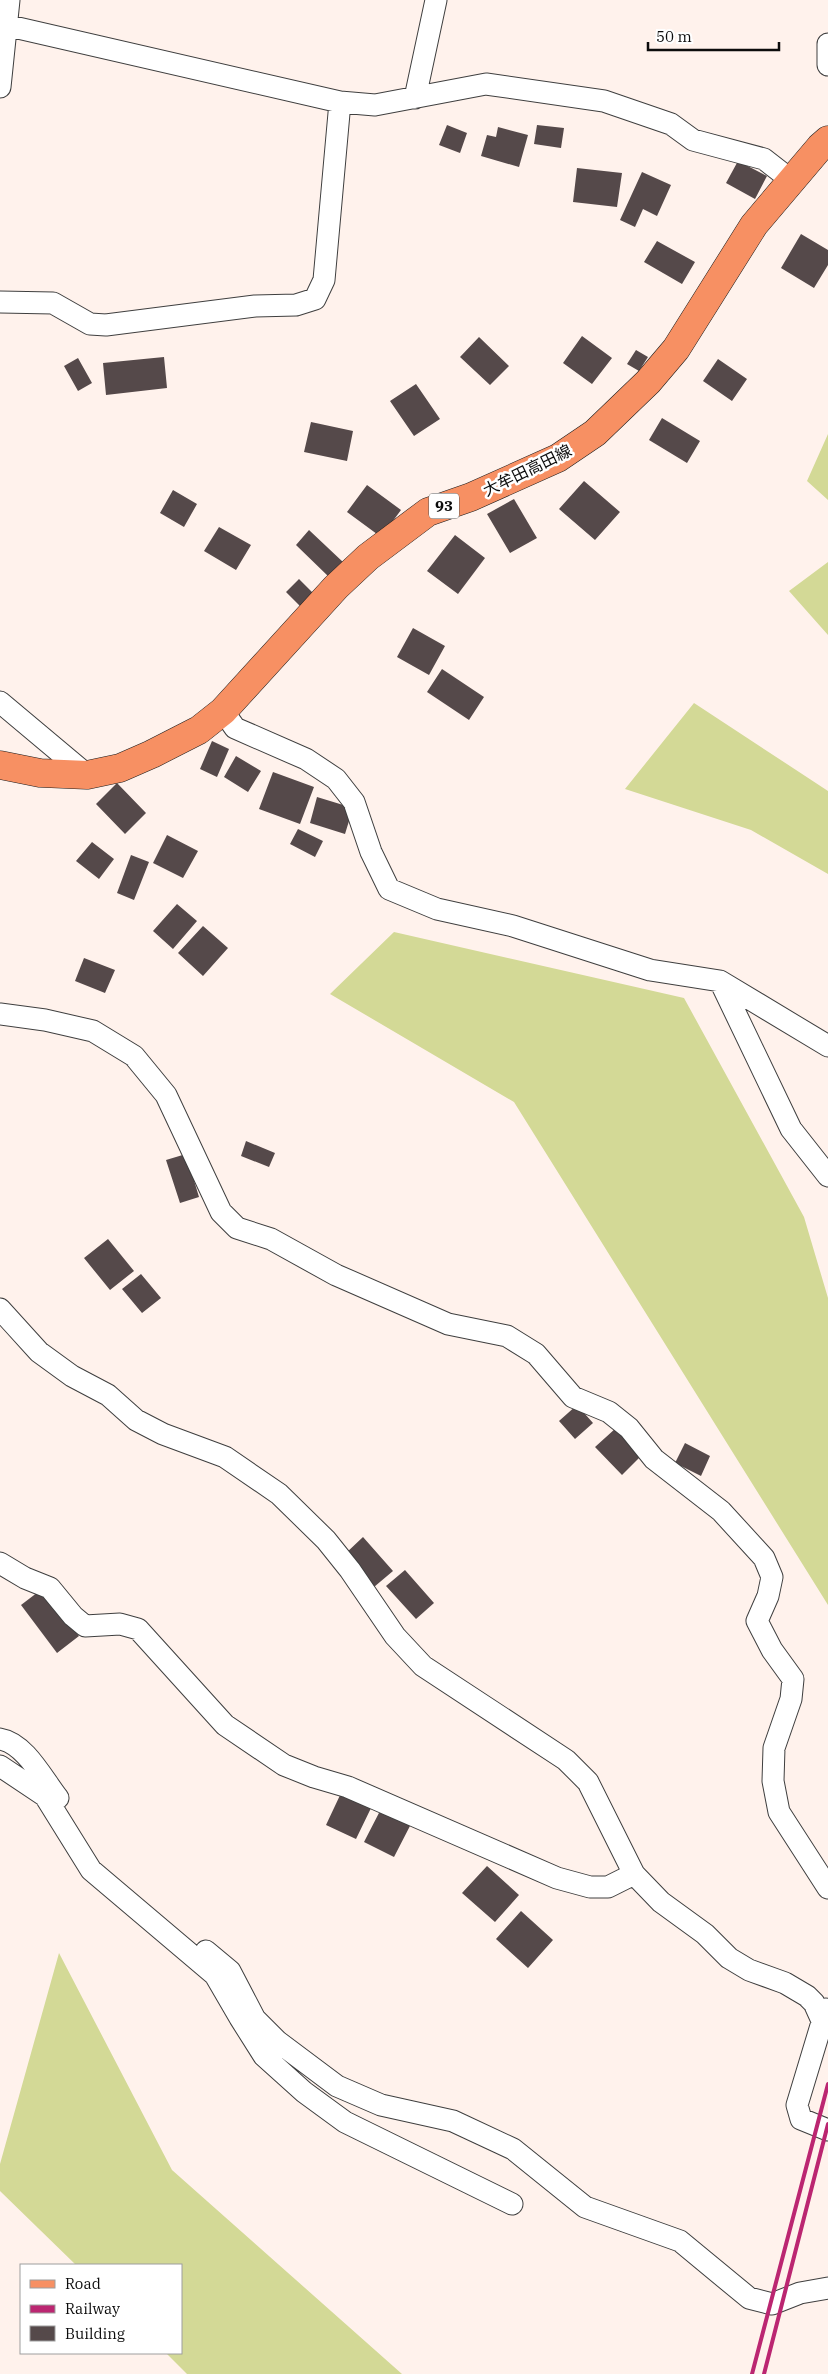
<svg xmlns="http://www.w3.org/2000/svg" width="828" height="2374" viewBox="0 0 828 2374" font-family="'IBM Plex Serif','Noto Sans JP',serif">
<style>
.forest{fill:#d3d996}
.building{fill:#55494a}
.lines{fill:none;stroke-linecap:round;stroke-linejoin:round}
.minor-casing{stroke:#3f3f3f;stroke-width:23}
.major-casing{stroke:#1d1d1d;stroke-width:29}
.minor{stroke:#fff;stroke-width:21}
.major{stroke:#f79063;stroke-width:28}
.rail{stroke:#bb2671;stroke-width:4}
.labels{text-anchor:middle;stroke-width:5;stroke-linejoin:round;paint-order:stroke}
.shield{fill:#fff;stroke:#555;stroke-width:1}
.shield-label{font-size:15px;font-weight:bold;fill:#0c0c0c}
.street-label{font-size:16px;fill:#0c0c0c;stroke:#fff}
</style>
<rect width="100%" height="100%" fill="#fff2ec"/>
<path class="forest" d="M 828,434 L 828,500 L 807,481 Z
M 828,562 L 828,635 L 789,591 Z
M 694,703 L 828,791 L 828,874 L 751,830 L 625,789 Z
M 394,932 L 684,998 L 804,1217 L 828,1298 L 828,1605 L 514,1102 L 330,994 Z
M 59,1953 L 172,2170 L 402,2374 L 187,2374 L 166,2353 L 181,2353 L 181,2265 L 76,2265 L 0,2191 L 0,2164 Z"/>
<path class="building" d="M 447,125 L 467,133 L 460,153 L 439,145 Z
M 537,125 L 564,128 L 561,148 L 534,144 Z
M 498,127 L 528,135 L 519,167 L 481,156 L 487,135 L 496,137 Z
M 738,161 L 767,176 L 755,199 L 726,183 Z
M 577,168 L 622,173 L 617,207 L 573,202 Z
M 642,172 L 671,185 L 657,216 L 643,209 L 635,227 L 620,220 Z
M 801,234 L 828,250 L 828,265 L 814,288 L 781,268 Z
M 657,241 L 695,262 L 682,284 L 644,262 Z
M 582,336 L 612,358 L 592,384 L 563,363 Z
M 479,337 L 509,366 L 490,385 L 460,357 Z
M 636,350 L 648,357 L 639,371 L 627,364 Z
M 164,357 L 167,388 L 106,395 L 103,363 Z
M 78,358 L 92,383 L 78,391 L 64,366 Z
M 718,359 L 747,379 L 732,401 L 703,381 Z
M 416,384 L 440,419 L 414,436 L 390,401 Z
M 662,418 L 700,441 L 687,463 L 649,440 Z
M 311,422 L 353,431 L 347,461 L 304,452 Z
M 584,481 L 620,512 L 595,540 L 559,509 Z
M 367,485 L 401,510 L 381,537 L 347,512 Z
M 173,490 L 197,504 L 184,527 L 160,513 Z
M 514,499 L 537,538 L 510,553 L 487,514 Z
M 219,527 L 251,545 L 236,570 L 204,551 Z
M 309,530 L 344,563 L 330,578 L 296,545 Z
M 455,535 L 485,558 L 458,594 L 427,571 Z
M 299,579 L 313,593 L 300,606 L 286,592 Z
M 413,628 L 445,646 L 429,675 L 397,657 Z
M 442,669 L 484,697 L 469,720 L 427,692 Z
M 212,741 L 229,749 L 217,777 L 200,769 Z
M 236,756 L 261,771 L 248,792 L 224,777 Z
M 273,772 L 314,787 L 300,824 L 259,809 Z
M 117,783 L 146,813 L 125,834 L 96,804 Z
M 317,797 L 353,808 L 345,834 L 310,823 Z
M 298,829 L 323,841 L 315,857 L 290,844 Z
M 167,835 L 198,851 L 183,878 L 153,863 Z
M 92,842 L 114,859 L 99,879 L 76,861 Z
M 131,855 L 149,862 L 134,900 L 117,893 Z
M 177,904 L 197,921 L 173,949 L 153,931 Z
M 203,926 L 228,948 L 203,976 L 178,953 Z
M 84,958 L 115,970 L 105,993 L 75,981 Z
M 246,1141 L 275,1153 L 269,1167 L 241,1156 Z
M 186,1154 L 199,1197 L 180,1203 L 166,1160 Z
M 108,1239 L 134,1271 L 110,1290 L 84,1258 Z
M 141,1274 L 161,1298 L 142,1313 L 122,1289 Z
M 577,1405 L 593,1423 L 575,1439 L 559,1421 Z
M 616,1428 L 642,1455 L 622,1475 L 595,1447 Z
M 685,1443 L 710,1456 L 701,1476 L 675,1463 Z
M 363,1537 L 393,1571 L 374,1587 L 345,1554 Z
M 405,1570 L 434,1603 L 416,1619 L 386,1586 Z
M 42,1589 L 79,1636 L 57,1653 L 21,1605 Z
M 342,1791 L 372,1806 L 356,1839 L 326,1825 Z
M 381,1809 L 411,1824 L 394,1857 L 364,1842 Z
M 487,1866 L 519,1895 L 495,1922 L 462,1893 Z
M 521,1911 L 553,1940 L 528,1968 L 496,1939 Z"/>
<g class="lines">
<g class="minor-casing">
<path id="minor" d="M 5,25 L 340,102 L 375,105 L 486,84 L 604,101 L 671,124 L 693,140 L 764,159 L 791,180
M 828,44 L 828,65
M 0,87 L 9,0
M 415,98 L 436,0
M 0,302 L 53,303 L 90,324 L 106,325 L 255,306 L 296,305 L 315,299 L 324,280 L 340,102
M 0,702 L 87,775
M 223,711 L 235,728 L 306,759 L 336,779 L 354,802 L 371,852 L 389,889 L 437,909 L 513,926 L 650,970 L 720,981 L 828,1046
M 720,981 L 791,1129 L 828,1176
M 0,1014 L 45,1020 L 93,1031 L 134,1056 L 166,1095 L 221,1212 L 237,1228 L 271,1239 L 336,1275 L 448,1324 L 507,1336 L 536,1354 L 573,1397 L 609,1412 L 629,1428 L 654,1459 L 721,1511 L 764,1558 L 772,1577 L 768,1596 L 757,1621 L 772,1650 L 793,1679 L 791,1699 L 774,1748 L 773,1781 L 779,1812 L 828,1888
M 0,1309 L 39,1352 L 72,1376 L 108,1395 L 136,1420 L 163,1434 L 225,1457 L 279,1494 L 326,1540 L 350,1570 L 395,1636 L 423,1666 L 566,1760 L 588,1782 L 634,1874 L 661,1902 L 705,1934 L 729,1958 L 749,1970 L 785,1983 L 807,1996 L 814,2003 L 823,2023
M 0,1563 L 25,1578 L 50,1588 L 73,1616 L 85,1626 L 120,1624 L 138,1629 L 225,1725 L 284,1765 L 314,1777 L 348,1787 L 557,1878 L 590,1887 L 608,1887 L 634,1874
M 0,1739 C 25,1743 43,1779 58,1798
M 0,1766 L 45,1796 L 91,1870 L 215,1975 L 240,2018 L 255,2019 L 277,2041 L 337,2086 L 381,2105 L 453,2121 L 513,2149 L 585,2207 L 680,2241 L 749,2298 L 772,2304 L 800,2293 L 828,2288
M 206,1951 L 230,1971 L 255,2019
M 826,2009 L 797,2105 L 801,2119 L 828,2130
M 240,2018 L 264,2056 L 304,2092 L 345,2122 L 512,2204"/>
</g>
<g class="major-casing">
<path id="major" d="M 0,765 L 40,773 L 87,775 L 120,768 L 152,754 L 199,730 L 223,711 L 336,587 L 368,557 L 428,512 L 471,497 L 558,458 L 595,433 L 648,382 L 676,349 L 754,225 L 820,147 L 828,140"/>
</g>
<use href="#minor" class="minor"/>
<use href="#major" class="major"/>
<path class="rail" d="M 752,2374 L 828,2084
M 764,2374 L 828,2124"/>
</g>
<g class="labels">
<rect class="shield" x="429" y="493.5" width="30" height="25" rx="4"/>
<g class="shield-label">
<text x="444" y="511">93</text>
</g>
<g class="street-label">
<text transform="translate(527 470) rotate(-26)" y="6">大牟田高田線</text>
</g>
</g>
<rect x="20" y="2264" width="162" height="90" fill="#ffffff" stroke="#9e9e9e"/>
<rect x="30" y="2280" width="25" height="8" fill="#f79063" stroke="#9e9e9e"/>
<text x="65" y="2289" font-size="15" fill="#0c0c0c">Road</text>
<rect x="30" y="2305" width="25" height="8" fill="#bb2671" stroke="#9e9e9e"/>
<text x="65" y="2314" font-size="15" fill="#0c0c0c">Railway</text>
<rect x="30" y="2326" width="25" height="15" fill="#55494a" stroke="#9e9e9e"/>
<text x="65" y="2339" font-size="15" fill="#0c0c0c">Building</text>
<path d="M648 42v8h131v-8" fill="none" stroke="#0c0c0c" stroke-width="2.5"/>
<text x="656" y="42" font-size="15" fill="#0c0c0c" stroke="#ffffff" stroke-width="4" paint-order="stroke">50 m</text>
</svg>
